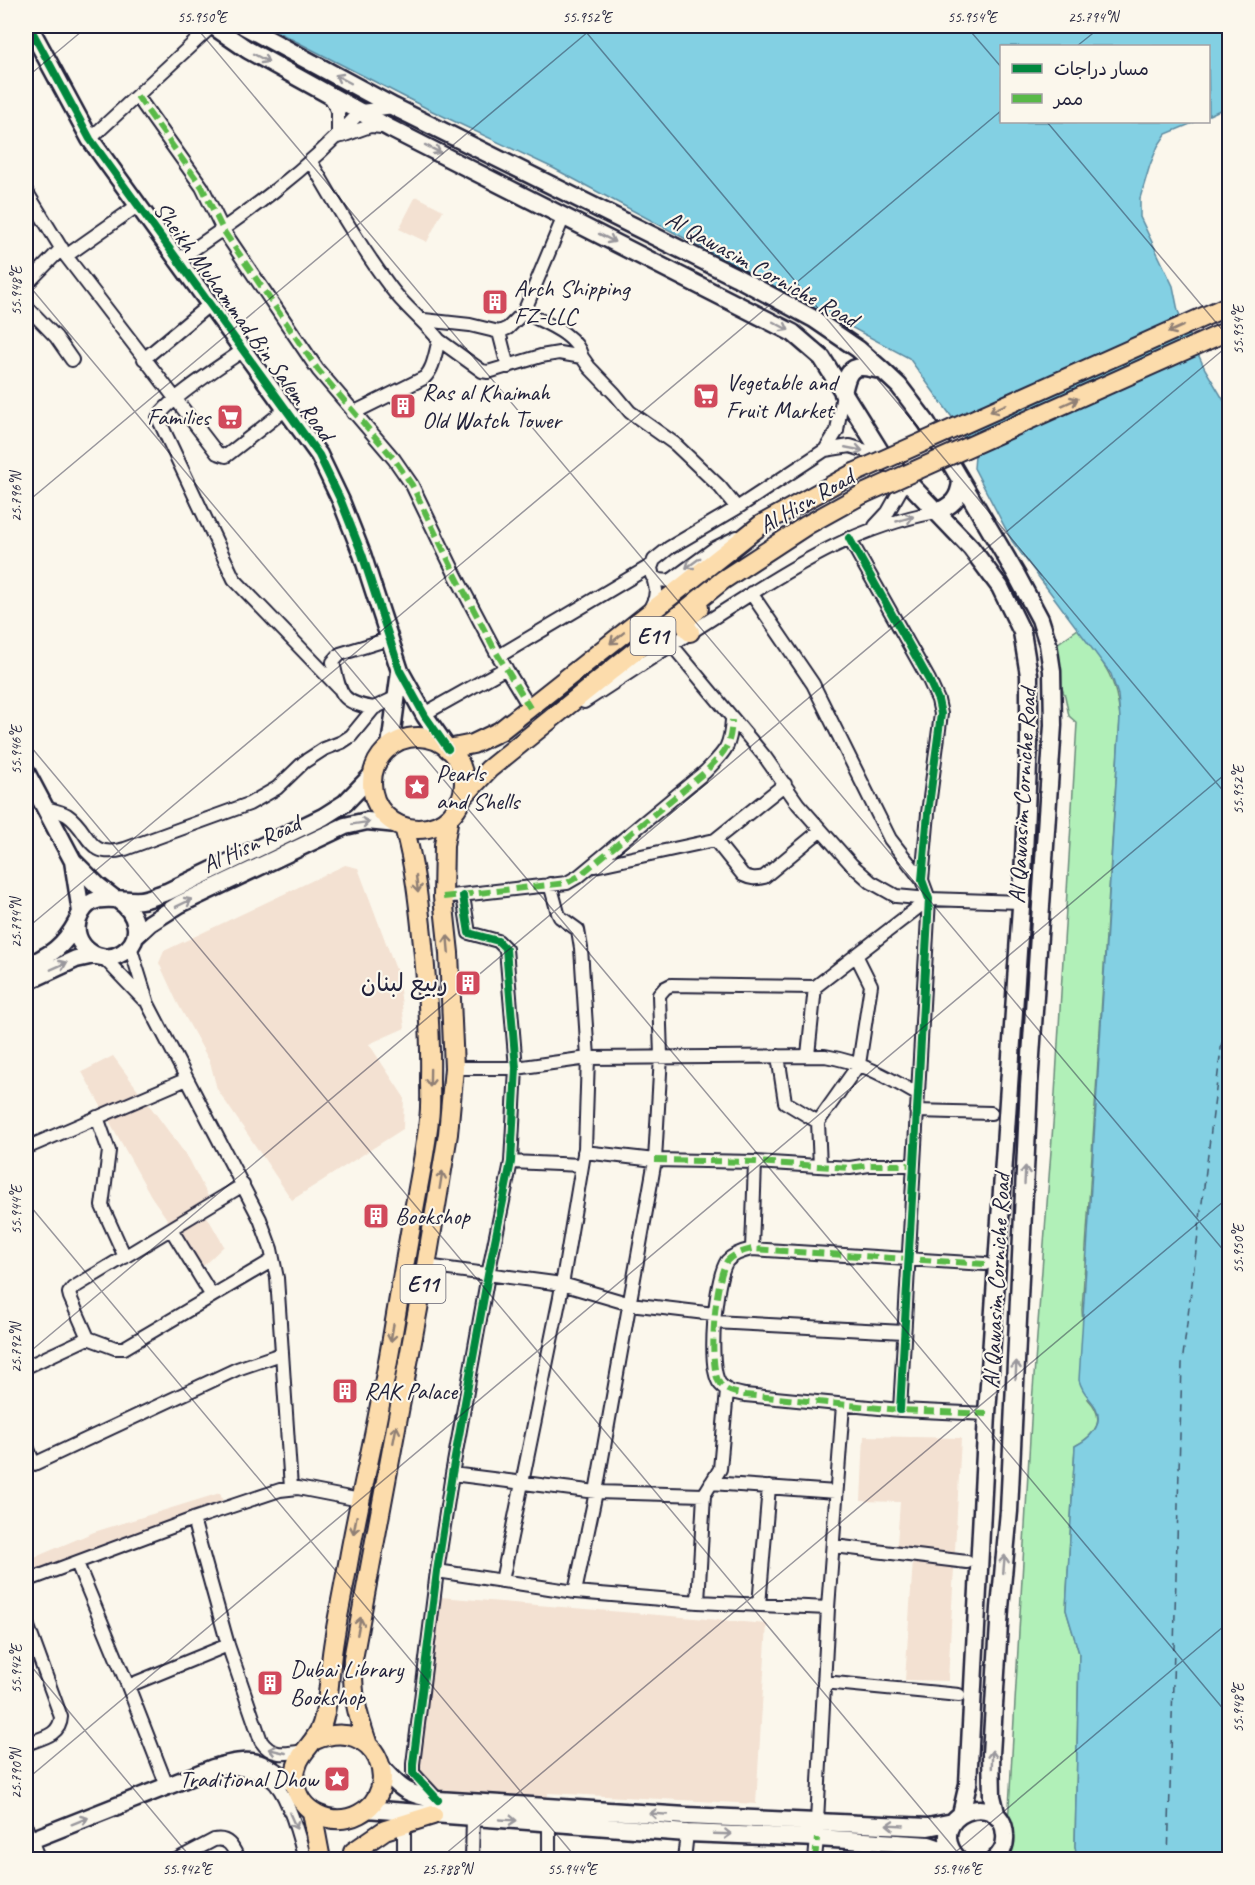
<svg xmlns="http://www.w3.org/2000/svg" width="1255" height="1885" viewBox="0 0 1255 1885" font-family="Caveat,'Playpen Sans Arabic',sans-serif">
<style>
.built{fill:#f3e1d2}
.green{fill:#b1f0b8;stroke:#6a897a;stroke-width:1.5}
.water{fill:#83d0e3;stroke:#5c8aa0;stroke-width:1.5}
.lines{fill:none;stroke-linecap:round;stroke-linejoin:round}
.ferry{stroke:#3f566d;stroke-width:1.5;stroke-dasharray:8 6;stroke-linecap:butt}
.street-casing{stroke:#22223b;stroke-width:16}
.secondary-casing{stroke:#22223b;stroke-width:21}
.primary-casing{stroke:#22223b;stroke-width:22}
.street{stroke:#fbf7ec;stroke-width:12}
.secondary{stroke:#fbf7ec;stroke-width:16}
.primary{stroke:#fcdcac;stroke-width:18}
.primary-bridge-casing{stroke:#22223b;stroke-width:22;stroke-linecap:butt}
.primary-bridge{stroke:#fcdcac;stroke-width:18}
.quiet{stroke:#58b947;stroke-width:6;stroke-dasharray:12 6;stroke-linecap:butt}
.cycleway-casing{stroke:#fbf7ec;stroke-width:11}
.cycleway{stroke:#00873e;stroke-width:8}
.oneway{stroke:#99979c}
.oneway2{stroke:#8f7f74}
.ticks{fill:none;stroke:#22223b;stroke-width:1.5;stroke-opacity:0.45}
.labels{text-anchor:middle;stroke-width:4.5;stroke-linejoin:round;paint-order:stroke}
.shield{fill:#fbf7ec;stroke:#636270;stroke-width:1.5}
.shield-label{font-size:22px;font-weight:bold;fill:#22223b}
.street-label{font-size:24px;fill:#22223b;stroke:#fbf7ec}
.poi-label{font-size:24px;fill:#22223b;stroke:#fbf7ec;text-anchor:start}
.neatline{fill:none;stroke:#22223b;stroke-width:2}
.ticks-label{font-size:15px;text-anchor:middle;fill:#22223b}
</style>
<rect width="100%" height="100%" fill="#fbf7ec"/>
<filter id="ink" filterUnits="userSpaceOnUse"><feTurbulence type="fractalNoise" baseFrequency=".0167" numOctaves="2"/><feDisplacementMap in="SourceGraphic" scale="12" xChannelSelector="R" yChannelSelector="G"/><feConvolveMatrix kernelMatrix="1 2 1 2 8 2 1 2 1" color-interpolation-filters="sRGB"/></filter>
<g filter="url(#ink)">
<path class="built" d="M 416,196 L 443,210 L 427,242 L 399,229 Z
M 345,865 L 358,868 L 398,975 L 405,1028 L 369,1044 L 404,1097 L 403,1129 L 292,1200 L 217,1089 L 210,1062 L 177,1002 L 159,963 L 164,951 Z
M 113,1056 L 189,1159 L 212,1204 L 205,1213 L 224,1246 L 201,1268 L 151,1196 L 82,1072 Z
M 864,1436 L 961,1438 L 948,1681 L 905,1680 L 913,1560 L 896,1558 L 900,1502 L 861,1501 Z
M 220,1493 L 225,1508 L 26,1585 L 26,1561 L 94,1532 Z
M 440,1597 L 767,1624 L 756,1804 L 548,1793 L 547,1803 L 438,1795 L 419,1775 L 417,1757 Z"/>
<path class="green" d="M 1078,629 C 1103,663 1116,674 1120,718 L 1082,1310 L 1088,1399 C 1107,1419 1096,1435 1075,1446 L 1066,1610 L 1079,1653 L 1075,1846 L 1077,1859 L 1006,1860 L 1032,1403 L 1054,1111 L 1077,723 L 1069,716 L 1065,696 L 1047,651 Z"/>
<path class="water" d="M 266,26 L 1229,26 L 1229,106 L 1209,115 L 1208,46 L 1002,46 L 1002,122 L 1195,122 L 1166,134 L 1158,146 L 1150,165 L 1140,198 L 1140,217 L 1173,286 L 1178,311 L 1205,369 L 1229,409 L 1229,1859 L 1077,1859 L 1075,1846 L 1079,1653 L 1066,1610 L 1075,1446 C 1089,1439 1104,1426 1096,1408 C 1090,1397 1083,1395 1079,1380 L 1120,718 L 1118,695 L 1111,674 L 1012,541 L 974,468 L 975,456 L 954,420 L 909,358 L 553,168 L 428,109 Z"/>
<g class="lines">
<path class="ferry" d="M 1168,1860 L 1182,1364 L 1224,1025 L 1230,1020"/>
<g class="street-casing">
<path id="street" d="M 137,96 L 202,187 L 223,230 L 318,370 L 394,459 L 412,485 L 456,576 L 496,652 L 530,708
M 330,96 L 338,112 L 338,137
M 342,136 L 370,126 L 382,127
M 90,139 L 212,26
M 311,162 C 336,205 361,248 391,288 C 405,307 424,321 439,340 C 435,353 434,369 424,378 L 353,413
M 26,191 L 66,256 L 217,453 L 226,456 L 286,409
M 66,256 L 137,206
M 176,261 C 242,217 308,170 361,111 L 394,107
M 26,285 L 62,248
M 26,306 L 56,337 L 72,360
M 524,312 C 544,323 576,333 582,357
M 424,320 L 470,325 L 499,332 L 508,328 L 524,312 L 564,216
M 499,332 L 508,367
M 439,340 L 482,371 L 488,372 L 541,356 L 559,353 L 582,357 L 589,367 L 615,394 L 630,412 L 675,444 L 720,487 L 737,508
M 242,351 C 225,363 164,402 158,418 L 234,579 L 339,688
M 144,359 L 210,304
M 825,450 L 837,431 L 843,394
M 875,526 L 888,512 L 905,482
M 849,538 L 929,680 L 938,700 L 941,714 L 928,813 L 922,880 L 929,899 L 900,1410
M 652,576 L 659,580 L 670,581 L 715,548 L 737,537
M 751,593 L 813,684 L 890,839 L 922,880
M 649,611 L 655,598 L 656,590 L 651,568 L 654,560 L 669,548 L 737,508 L 825,450 L 850,446 L 883,456
M 671,644 L 765,757 L 798,804 L 852,865 L 871,882 L 896,896 L 929,899 L 1021,902
M 499,656 L 652,565
M 584,702 C 635,669 686,635 738,602 C 802,561 860,526 936,512
M 374,708 C 340,703 340,693 333,662 L 340,654 L 389,639
M 424,714 L 506,668
M 43,807 C 51,810 60,811 67,815 C 91,831 86,860 125,849 L 249,804 L 277,788 L 304,762 L 324,749 L 342,742 L 351,736 L 374,708 L 397,697
M 715,840 L 743,875 C 751,879 756,879 764,877 L 821,830
M 595,866 L 715,840 L 785,784
M 443,897 L 567,883 L 579,876 L 705,772 C 725,751 730,749 732,720
M 130,946 L 148,1004 L 260,1219 L 271,1249 L 277,1278 L 291,1488
M 104,958 L 143,999
M 808,1055 L 815,987
M 778,1056 L 785,1102 L 818,1122
M 454,1068 L 516,1068 L 588,1058 L 825,1056 C 864,1063 883,1075 917,1094
M 916,1111 L 991,1113
M 97,1117 L 109,1151 L 102,1206 L 125,1257
M 26,1148 L 187,1079
M 584,1152 L 655,1160 L 755,1162 L 850,1168 L 869,1165 L 913,1165
M 511,1162 L 582,1165
M 820,1166 L 818,1122 L 859,1064 L 871,985 L 856,955
M 171,1229 L 212,1296
M 752,1249 L 755,1162
M 985,1264 L 752,1249 C 743,1251 733,1254 727,1261 C 715,1278 707,1368 720,1384 C 727,1392 735,1393 745,1395 L 900,1410 L 987,1414
M 426,1266 L 562,1284 L 630,1304 L 714,1314
M 714,1322 L 904,1332
M 88,1338 L 115,1348 L 124,1348 L 273,1260
M 26,1367 L 88,1338 L 70,1297 L 69,1293 L 73,1288 L 243,1185
M 26,1444 L 34,1464 L 237,1369 L 281,1354
M 452,1474 L 596,1492 L 704,1495
M 711,1483 L 836,1492
M 193,1519 L 228,1645 L 261,1741 C 271,1757 286,1754 303,1751
M 834,1546 L 967,1562
M 77,1563 L 128,1686 L 228,1645
M 437,1571 L 575,1592 L 698,1602 L 828,1608
M 26,1581 L 193,1519 L 280,1490 L 298,1488 L 360,1500
M 502,1581 L 560,1297 L 585,1148 L 588,1058 L 581,948 L 578,930 L 560,917 L 558,913 L 550,884
M 575,1592 L 596,1492 L 655,1160 L 661,1056 L 659,995 L 665,988 L 671,985 L 815,987 L 929,899
M 698,1602 L 704,1495 L 720,1469 L 727,1391
M 759,1605 L 769,1487
M 26,1621 L 61,1717 C 60,1736 41,1738 26,1744
M 824,1682 L 959,1695
M 128,1686 L 167,1786
M 230,1767 C 244,1770 259,1771 270,1779 C 287,1790 300,1840 305,1860
M 438,1800 L 413,1773 L 413,1764 L 437,1571 L 452,1474 L 488,1275 L 511,1162 L 516,1068 L 506,949 L 498,941 L 469,933 L 463,896
M 817,1821 L 828,1608 L 843,1405
M 404,1823 L 404,1860
M 549,1823 L 549,1860
M 26,1827 L 39,1860
M 176,1860 L 214,1840 C 229,1837 233,1848 239,1860
M 472,1860 L 473,1818
M 684,1860 L 687,1833
M 815,1860 L 817,1838"/>
</g>
<g class="secondary-casing">
<path id="secondary" d="M 29,26 L 90,139 L 319,455 L 341,501 L 362,554 L 400,671 L 425,716 L 448,749
M 213,26 L 248,50 L 391,129 L 793,333 L 822,358 L 883,456 L 971,548 L 1000,587 L 1022,632 L 1029,675 L 1029,742 L 1023,877 L 987,1414 L 968,1784 L 961,1814
M 244,26 L 394,107 L 736,277 L 814,319 L 858,349 L 883,371 L 899,386 L 927,423 L 1016,574 L 1040,619 L 1048,644 L 1052,671 L 1053,725 L 1029,1086 L 1009,1511 L 1000,1608 L 991,1754 L 992,1796 L 997,1817
M 843,394 C 848,365 855,363 883,371
M 936,512 C 952,506 959,499 961,482
M 390,746 L 400,671
M 26,772 L 73,861 L 97,885 L 115,899
M 73,861 L 81,912
M 118,900 C 137,912 145,939 122,953 C 96,969 65,939 81,913 C 94,890 120,902 141,900 C 150,899 159,894 167,892 L 323,817 L 345,803 L 373,774
M 136,936 L 150,923 L 180,904 L 345,826 L 367,821 L 397,824
M 26,967 C 51,954 63,948 77,922
M 26,982 L 76,959 L 94,955
M 381,1767 C 402,1791 407,1794 438,1800 L 686,1816 L 928,1827 L 953,1822
M 366,1809 L 687,1833 L 817,1838 L 929,1845 L 953,1853
M 26,1842 L 213,1768 C 256,1756 260,1761 295,1785
M 958,1859 C 920,1816 1002,1785 1005,1835 C 1006,1845 1002,1853 994,1860"/>
</g>
<g class="primary-casing">
<path id="primary" d="M 690,632 L 686,627 L 687,619 L 699,608
M372 783a46 46 0 1 1 92 0a46 46 0 1 1-92 0Z
M 448,749 L 473,744 L 500,731 L 762,524 L 854,473
M 460,800 L 489,769 L 723,580 L 807,525 L 863,494
M 315,1740 C 377,1714 405,1790 359,1814 C 332,1828 298,1812 295,1782 C 293,1753 315,1747 322,1724 C 330,1699 329,1672 333,1647 C 337,1619 343,1591 348,1564 C 357,1512 369,1462 379,1410 C 391,1350 400,1288 411,1227 C 417,1191 425,1155 429,1120 C 431,1106 430,1091 430,1078 C 431,1033 427,989 423,945 C 419,905 415,866 404,827
M 368,1745 C 356,1711 352,1695 353,1659 L 426,1266 L 448,1134 L 454,1068 L 449,953 L 443,897 L 444,845 L 449,817
M 312,1812 L 321,1860
M 353,1852 L 385,1830 L 433,1815"/>
</g>
<use href="#street" class="street"/>
<use href="#secondary" class="secondary"/>
<use href="#primary" class="primary"/>
<g class="primary-bridge-casing">
<path id="primary-bridge" d="M 854,473 L 1230,305
M 863,494 L 1230,330"/>
</g>
<use href="#primary-bridge" class="primary-bridge"/>
<path class="quiet" d="M 137,96 L 202,187 L 223,230 L 318,370 L 394,459 L 412,485 L 456,576 L 496,652 L 530,708
M 443,897 L 567,883 L 579,876 L 705,772 C 725,751 730,749 732,720
M 655,1160 L 755,1162 L 850,1168 L 869,1165 L 913,1165
M 985,1264 L 752,1249 C 743,1251 733,1254 727,1261 C 715,1278 707,1368 720,1384 C 727,1392 735,1393 745,1395 L 900,1410 L 987,1414
M 815,1860 L 817,1838"/>
<g class="cycleway-casing">
<path id="cycleway" d="M 29,26 L 90,139 L 319,455 L 341,501 L 362,554 L 400,671 L 425,716 L 448,749
M 849,538 L 929,680 L 938,700 L 941,714 L 928,813 L 922,880 L 929,899 L 900,1410
M 438,1800 L 413,1773 L 413,1764 L 437,1571 L 452,1474 L 488,1275 L 511,1162 L 516,1068 L 506,949 L 498,941 L 469,933 L 463,896"/>
</g>
<use href="#cycleway" class="cycleway"/>
</g>
<defs><path id="oneway-shaft" d="M-6 0H5M1.5-3L5.5 0L1.5 3" fill="none" stroke-width="1.6" stroke-linecap="round" stroke-linejoin="round" transform="scale(1.5)"/></defs>
<g class="oneway">
<use href="#oneway-shaft" transform="translate(261 58) rotate(28)"/>
<use href="#oneway-shaft" transform="translate(343 79) rotate(-152)"/>
<use href="#oneway-shaft" transform="translate(433 149) rotate(27)"/>
<use href="#oneway-shaft" transform="translate(607 238) rotate(27)"/>
<use href="#oneway-shaft" transform="translate(781 326) rotate(28)"/>
<use href="#oneway-shaft" transform="translate(854 449) rotate(11)"/>
<use href="#oneway-shaft" transform="translate(905 519) rotate(-16)"/>
<use href="#oneway-shaft" transform="translate(693 563) rotate(144)"/>
<use href="#oneway-shaft" transform="translate(361 823) rotate(-9)"/>
<use href="#oneway-shaft" transform="translate(184 903) rotate(-26)"/>
<use href="#oneway-shaft" transform="translate(59 966) rotate(-24)"/>
<use href="#oneway-shaft" transform="translate(1025 1175) rotate(-87)"/>
<use href="#oneway-shaft" transform="translate(1016 1370) rotate(-87)"/>
<use href="#oneway-shaft" transform="translate(1004 1564) rotate(-85)"/>
<use href="#oneway-shaft" transform="translate(277 1751) rotate(-167)"/>
<use href="#oneway-shaft" transform="translate(992 1759) rotate(-89)"/>
<use href="#oneway-shaft" transform="translate(658 1814) rotate(-176)"/>
<use href="#oneway-shaft" transform="translate(508 1820) rotate(3)"/>
<use href="#oneway-shaft" transform="translate(80 1821) rotate(-22)"/>
<use href="#oneway-shaft" transform="translate(293 1821) rotate(66)"/>
<use href="#oneway-shaft" transform="translate(895 1825) rotate(-177)"/>
<use href="#oneway-shaft" transform="translate(723 1834) rotate(2)"/>
</g>
<g class="oneway2">
<use href="#oneway-shaft" transform="translate(1176 329) rotate(156)"/>
<use href="#oneway-shaft" transform="translate(1070 402) rotate(-24)"/>
<use href="#oneway-shaft" transform="translate(998 408) rotate(156)"/>
<use href="#oneway-shaft" transform="translate(617 638) rotate(141)"/>
<use href="#oneway-shaft" transform="translate(417 884) rotate(83)"/>
<use href="#oneway-shaft" transform="translate(448 944) rotate(-95)"/>
<use href="#oneway-shaft" transform="translate(430 1078) rotate(91)"/>
<use href="#oneway-shaft" transform="translate(441 1180) rotate(-81)"/>
<use href="#oneway-shaft" transform="translate(392 1333) rotate(100)"/>
<use href="#oneway-shaft" transform="translate(395 1434) rotate(-79)"/>
<use href="#oneway-shaft" transform="translate(355 1525) rotate(100)"/>
<use href="#oneway-shaft" transform="translate(359 1626) rotate(-79)"/>
</g>
</g>
<path class="ticks" d="M 195,26 L 1230,1258M 581,26 L 1230,799M 966,26 L 1002,68M 1077,46 L 1102,26M 26,78 L 88,26M 1047,122 L 1230,339M 26,282 L 1230,1717M 26,503 L 595,26M 26,741 L 964,1860M 26,929 L 1002,110M 26,1201 L 578,1860M 26,1355 L 1230,344M 26,1660 L 193,1860M 26,1780 L 1230,770M 438,1860 L 1230,1196M 946,1860 L 1230,1621"/>
<defs>
<g id="building-square" transform="scale(1.35)"><rect x="-9" y="-9" width="18" height="18" rx="4" fill="#d1495b" stroke="#fbf7ec"/><path d="M-4-6H4V6H1V3H-1V6H-4ZM-2.5-4.3h1.7v1.8h-1.7ZM.8-4.3h1.7v1.8H.8ZM-2.5-1h1.7V.8h-1.7ZM.8-1h1.7V.8H.8Z" fill="#fff"/></g>
<g id="supermarket-square" transform="scale(1.35)"><rect x="-9" y="-9" width="18" height="18" rx="4" fill="#d1495b" stroke="#fbf7ec"/><path d="M-6-5.5h2.5l.6 2H6L4.5 2H-2.5L-4.4-4H-6ZM-1.5 3.2a1.3 1.3 0 1 0 .1 0ZM3 3.2a1.3 1.3 0 1 0 .1 0Z" fill="#fff"/></g>
<g id="sight-square" transform="scale(1.35)"><rect x="-9" y="-9" width="18" height="18" rx="4" fill="#d1495b" stroke="#fbf7ec"/><path d="M0-6L1.8-2.2L6-1.7L2.9 1.2L3.7 5.4L0 3.3L-3.7 5.4L-2.9 1.2L-6-1.7L-1.8-2.2Z" fill="#fff"/></g>
</defs>
<g fill-rule="evenodd">
<use href="#building-square" x="495" y="302"/>
<use href="#supermarket-square" x="706" y="396"/>
<use href="#building-square" x="403" y="406"/>
<use href="#supermarket-square" x="230" y="417"/>
<use href="#sight-square" x="417" y="787"/>
<use href="#building-square" x="468" y="983"/>
<use href="#building-square" x="376" y="1216"/>
<use href="#building-square" x="345" y="1391"/>
<use href="#building-square" x="270" y="1683"/>
<use href="#sight-square" x="337" y="1779"/>
</g>
<g class="labels">
<g class="shield">
<rect x="630.5" y="617" width="45" height="38" rx="4.5"/>
<rect x="400.5" y="1265" width="45" height="38" rx="4.5"/>
</g>
<g class="shield-label">
<text x="653" y="644">E11</text>
<text x="423" y="1292">E11</text>
</g>
<g class="street-label">
<text transform="translate(762 269) rotate(29)" y="8">Al Qawasim Corniche Road</text>
<text transform="translate(244 321) rotate(54)" y="8">Sheikh Muhammad Bin Salem Road</text>
<text transform="translate(806 501) rotate(-30)" y="8">Al Hisn Road</text>
<text transform="translate(1022 796) rotate(-87)" y="8">Al Qawasim Corniche Road</text>
<text transform="translate(251 844) rotate(-25)" y="8">Al Hisn Road</text>
<text transform="translate(996 1281) rotate(-87)" y="8">Al Qawasim Corniche Road</text>
</g>
<g class="poi-label">
<text x="514" y="296">Arch Shipping<tspan x="514" dy="28">FZ-LLC</tspan></text>
<text x="726" y="390">Vegetable and<tspan x="726" dy="28">Fruit Market</tspan></text>
<text x="422" y="400">Ras al Khaimah<tspan x="422" dy="28">Old Watch Tower</tspan></text>
<text x="210" y="425" text-anchor="end">Families</text>
<text x="436" y="781">Pearls<tspan x="436" dy="28">and Shells</tspan></text>
<text x="448" y="991" text-anchor="end">ربيع لبنان</text>
<text x="395" y="1224">Bookshop</text>
<text x="364" y="1399">RAK Palace</text>
<text x="290" y="1677">Dubai Library<tspan x="290" dy="28">Bookshop</tspan></text>
<text x="318" y="1787" text-anchor="end">Traditional Dhow</text>
</g>
</g>
<rect width="1255" height="1885" fill="none" stroke="#fbf7ec" stroke-width="66"/>
<rect x="1000" y="45" width="210" height="78" fill="#fbf7ec" stroke="#a4a2a5" stroke-width="1.5"/>
<rect x="1012" y="64" width="30" height="9" fill="#00873e" stroke="#a4a2a5" stroke-width="1.5"/>
<text x="1054" y="75" font-size="18" fill="#22223b">مسار دراجات</text>
<rect x="1012" y="94" width="30" height="9" fill="#58b947" stroke="#a4a2a5" stroke-width="1.5"/>
<text x="1054" y="105" font-size="18" fill="#22223b">ممر</text>
<rect x="33" y="33" width="1189" height="1819" class="neatline"/>
<g class="ticks-label">
<text x="202" y="22">55.950°E</text>
<text x="587" y="22">55.952°E</text>
<text x="972" y="22">55.954°E</text>
<text x="1093" y="22">25.794°N</text>
<text transform="translate(16 291) rotate(-90)" y="5">55.948°E</text>
<text transform="translate(1238 330) rotate(-90)" y="5">55.954°E</text>
<text transform="translate(16 497) rotate(-90)" y="5">25.796°N</text>
<text transform="translate(16 750) rotate(-90)" y="5">55.946°E</text>
<text transform="translate(1238 790) rotate(-90)" y="5">55.952°E</text>
<text transform="translate(16 923) rotate(-90)" y="5">25.794°N</text>
<text transform="translate(16 1210) rotate(-90)" y="5">55.944°E</text>
<text transform="translate(1238 1249) rotate(-90)" y="5">55.950°E</text>
<text transform="translate(16 1348) rotate(-90)" y="5">25.792°N</text>
<text transform="translate(16 1669) rotate(-90)" y="5">55.942°E</text>
<text transform="translate(1238 1708) rotate(-90)" y="5">55.948°E</text>
<text transform="translate(16 1774) rotate(-90)" y="5">25.790°N</text>
<text x="187" y="1874">55.942°E</text>
<text x="447" y="1874">25.788°N</text>
<text x="572" y="1874">55.944°E</text>
<text x="957" y="1874">55.946°E</text>
</g>
</svg>
